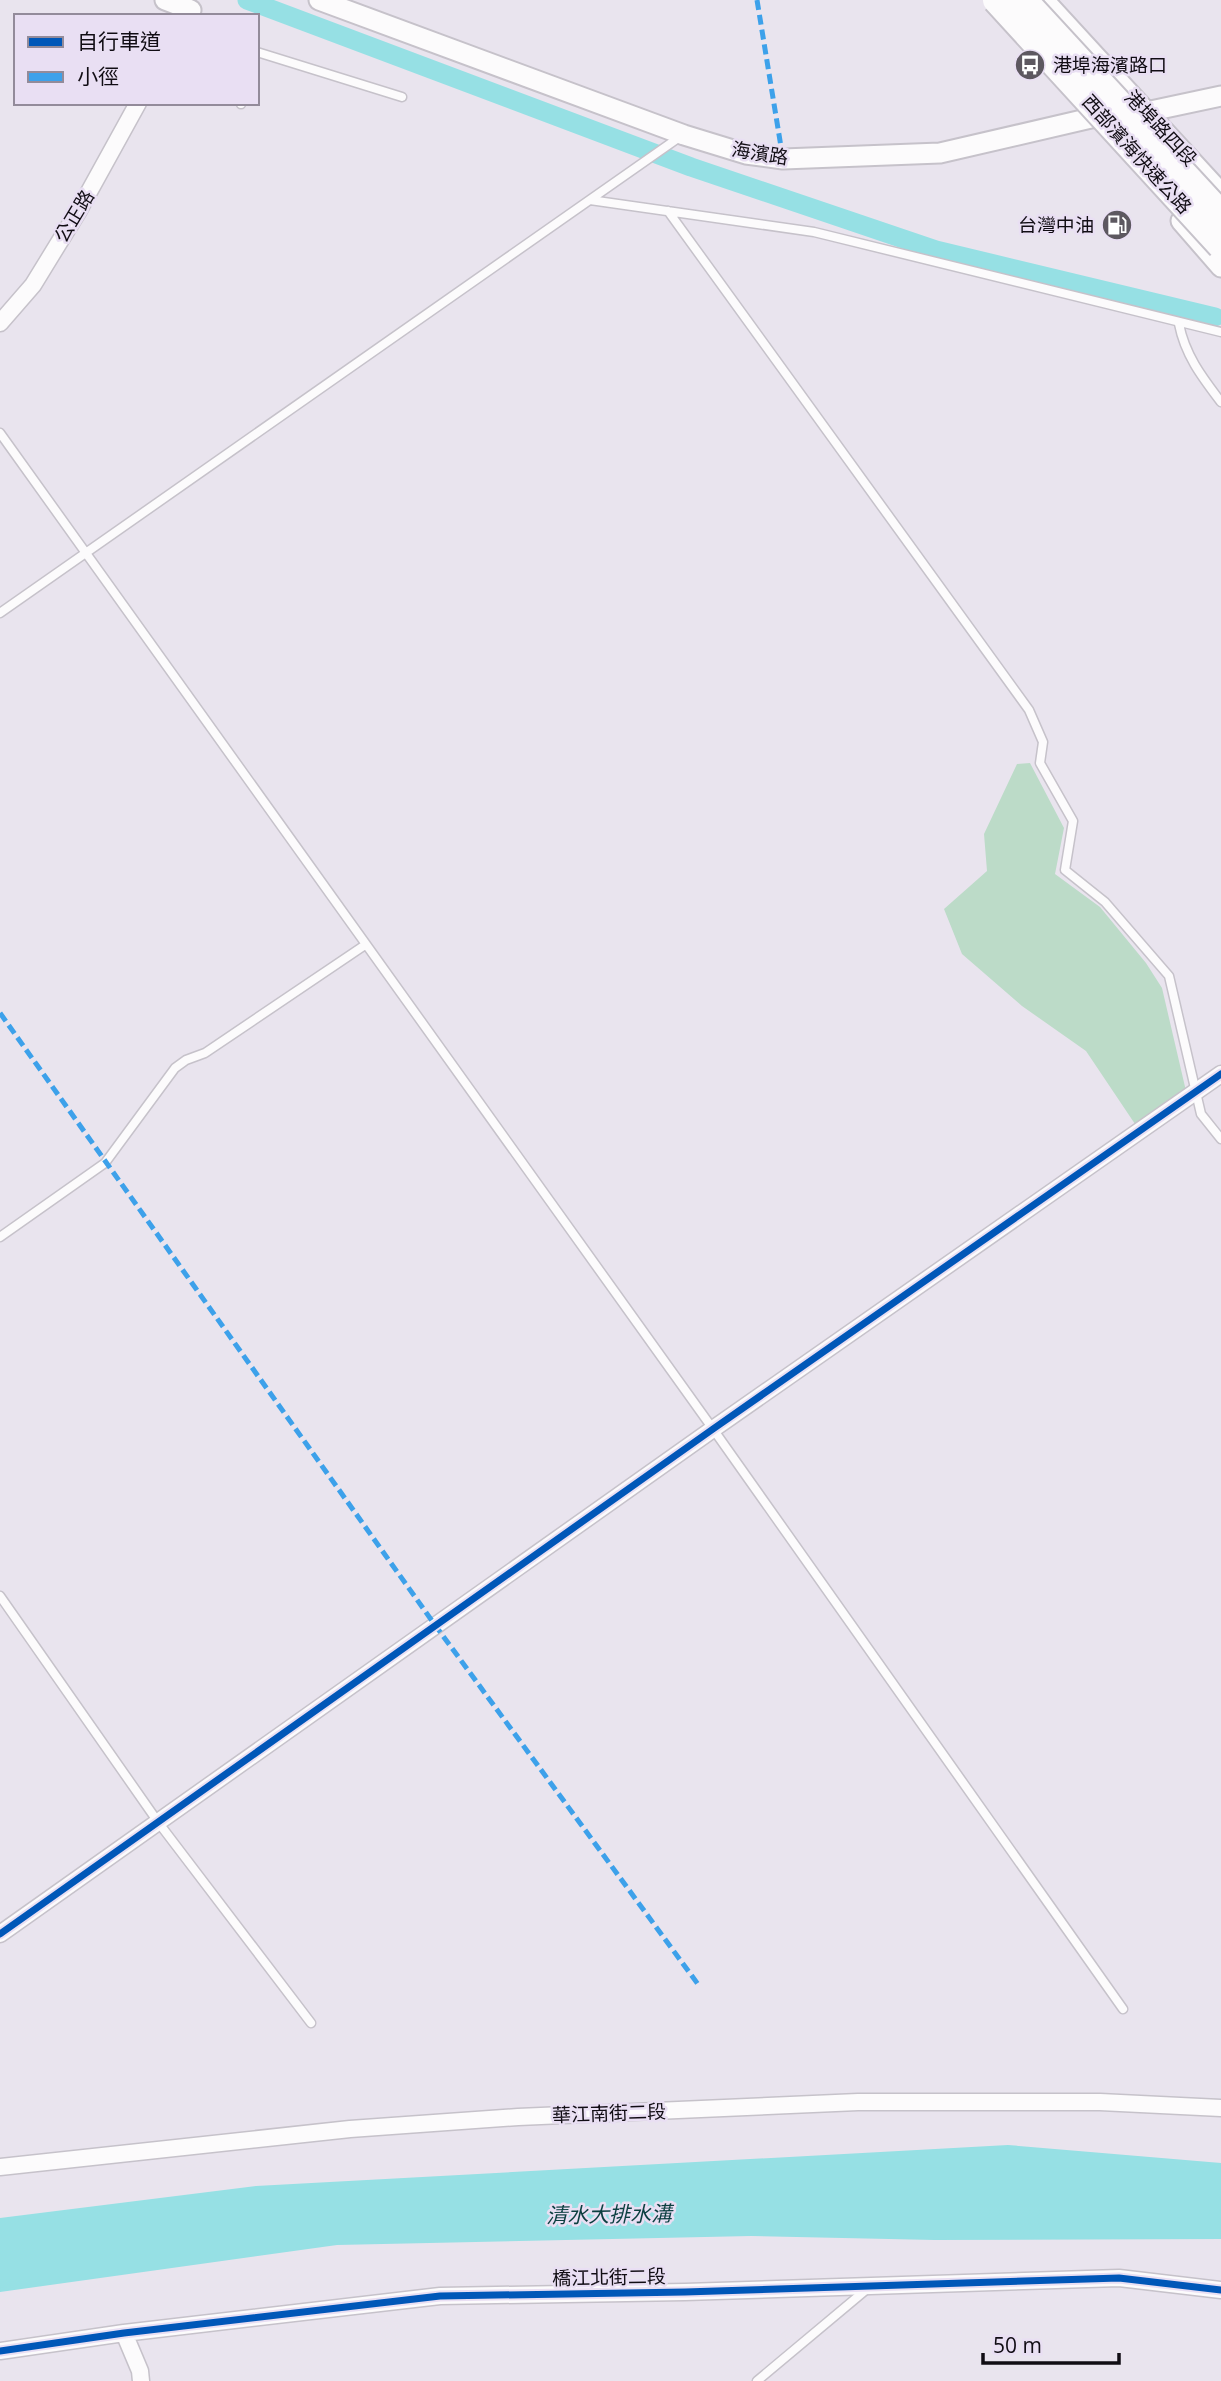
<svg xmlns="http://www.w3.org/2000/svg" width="1221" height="2381" viewBox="0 0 1221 2381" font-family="'Open Sans','Noto Sans TC',sans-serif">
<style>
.green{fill:#bcdbc8}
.water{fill:#96e0e4}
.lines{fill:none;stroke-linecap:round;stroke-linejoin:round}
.canal{stroke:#96e0e4;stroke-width:19}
.service-casing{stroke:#c6c2ca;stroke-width:11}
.minor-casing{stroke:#c6c2ca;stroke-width:19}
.tertiary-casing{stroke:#c6c2ca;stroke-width:23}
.service{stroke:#fcfbfc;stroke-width:8}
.minor{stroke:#fcfbfc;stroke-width:16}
.tertiary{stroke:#fcfbfc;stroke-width:19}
.trunk-bridge-casing{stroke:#c6c2ca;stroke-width:30;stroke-linecap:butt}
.trunk-bridge{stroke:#fcfbfc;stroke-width:26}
.quiet{stroke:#3da1ea;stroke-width:5;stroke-dasharray:10 5;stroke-linecap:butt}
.cycleway-casing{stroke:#e9dff3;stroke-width:11}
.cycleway{stroke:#0057b8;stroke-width:7}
.labels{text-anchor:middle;stroke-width:5;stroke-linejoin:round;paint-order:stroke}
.poi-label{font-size:19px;fill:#110d14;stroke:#e9dff3;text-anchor:start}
.street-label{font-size:19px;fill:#110d14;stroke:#e9dff3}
.water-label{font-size:21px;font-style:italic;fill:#0b3f40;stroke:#e9dff3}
</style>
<rect width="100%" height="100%" fill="#e9e4ee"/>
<path class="green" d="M 1030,763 L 1064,828 L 1055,874 L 1100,907 L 1146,963 L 1162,988 L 1186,1091 L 1135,1124 L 1086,1051 L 1022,1006 L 962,954 L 944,909 L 987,871 L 984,834 L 1017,764 Z"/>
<path class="water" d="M 1008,2145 L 1221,2163 L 1221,2239 L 935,2240 L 751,2236 L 337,2245 L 0,2292 L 0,2218 L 256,2186 Z"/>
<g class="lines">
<path class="canal" d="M 247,0 L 691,167 L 936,250 L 1215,317"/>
<g class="service-casing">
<path id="service" d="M 257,52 L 402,97
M 241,103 L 241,104
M 590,200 L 814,232 L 1221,332
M 668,211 L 1029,710 L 1043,742 L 1040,763 L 1073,821 L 1065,870 L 1105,902 L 1169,976 L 1201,1114 L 1221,1139
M 1179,324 C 1185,355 1202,377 1221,402
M 0,433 L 713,1429 L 1123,2009
M 0,613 L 681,136
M 0,1237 L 105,1163 L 175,1068 L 186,1060 L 205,1053 L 365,945
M 0,1596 L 158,1822 L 311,2023
M 757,2381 L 867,2289"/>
</g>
<g class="minor-casing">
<path id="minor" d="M 0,323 L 33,285 L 79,210 L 138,103
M 0,1934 L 713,1429 L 1221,1074
M 0,2167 L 350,2129 L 518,2117 L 858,2102 L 1100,2102 L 1221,2108
M 124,2333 L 140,2371 L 141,2381
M 0,2351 L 124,2333 L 440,2296 L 685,2292 L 1119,2278 L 1221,2290"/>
</g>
<g class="tertiary-casing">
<path id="tertiary" d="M 165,0 L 191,10
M 319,0 L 684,135 L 746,154 L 783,159 L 940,153 L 1091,118 L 1146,112 L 1221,96
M 1044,0 L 1221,193
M 1181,221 L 1221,267"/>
</g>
<use href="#service" class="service"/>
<use href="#minor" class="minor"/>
<use href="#tertiary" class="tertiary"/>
<g class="trunk-bridge-casing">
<path id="trunk-bridge" d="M 996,0 L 1221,246
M 1024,0 L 1221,214"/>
</g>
<use href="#trunk-bridge" class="trunk-bridge"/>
<path class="quiet" d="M 757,0 L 783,159
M 0,1013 L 435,1625 L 700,1987"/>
<g class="cycleway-casing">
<path id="cycleway" d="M 0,1934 L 713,1429 L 1221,1074
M 0,2351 L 124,2333 L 440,2296 L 685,2292 L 1119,2278 L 1221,2290"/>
</g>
<use href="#cycleway" class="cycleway"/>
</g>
<defs>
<g id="bus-disc" transform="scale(1.575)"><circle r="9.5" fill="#5d5860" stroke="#e9dff3"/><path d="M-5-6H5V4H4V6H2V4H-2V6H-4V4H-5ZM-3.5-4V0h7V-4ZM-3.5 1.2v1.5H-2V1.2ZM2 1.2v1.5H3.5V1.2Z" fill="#fff"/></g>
<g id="fuel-disc" transform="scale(1.575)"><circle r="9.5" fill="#5d5860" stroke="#e9dff3"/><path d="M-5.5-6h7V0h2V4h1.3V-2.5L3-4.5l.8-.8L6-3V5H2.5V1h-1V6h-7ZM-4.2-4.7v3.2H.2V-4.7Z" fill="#fff"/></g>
</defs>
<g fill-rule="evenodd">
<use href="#bus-disc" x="1030" y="65"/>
<use href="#fuel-disc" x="1117" y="225"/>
</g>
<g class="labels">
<g class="poi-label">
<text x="1053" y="72">港埠海濱路口</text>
<text x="1094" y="232" text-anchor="end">台灣中油</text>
</g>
<g class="street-label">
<text transform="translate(1161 128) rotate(47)" y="7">港埠路四段</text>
<text transform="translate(760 153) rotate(9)" y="7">海濱路</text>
<text transform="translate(1137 154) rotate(48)" y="7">西部濱海快速公路</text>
<text transform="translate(74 216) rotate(-59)" y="7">公正路</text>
<text transform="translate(609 2113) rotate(-2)" y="7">華江南街二段</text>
<text transform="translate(609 2277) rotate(-1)" y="7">橋江北街二段</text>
</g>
<g class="water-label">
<text transform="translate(609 2215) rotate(-1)" y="7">清水大排水溝</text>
</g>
</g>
<rect x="14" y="14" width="245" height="91" fill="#e9dff3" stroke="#938b9a" stroke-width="2"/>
<rect x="28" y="37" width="35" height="10" fill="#0057b8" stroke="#938b9a" stroke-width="2"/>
<text x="77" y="49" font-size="21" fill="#110d14">自行車道</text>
<rect x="28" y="72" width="35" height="10" fill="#3da1ea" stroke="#938b9a" stroke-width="2"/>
<text x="77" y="84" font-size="21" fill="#110d14">小徑</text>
<path d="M983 2353v10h136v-10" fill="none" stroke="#110d14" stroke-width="3.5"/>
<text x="993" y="2353" font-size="21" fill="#110d14" stroke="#e9dff3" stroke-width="5" paint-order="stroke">50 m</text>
</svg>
